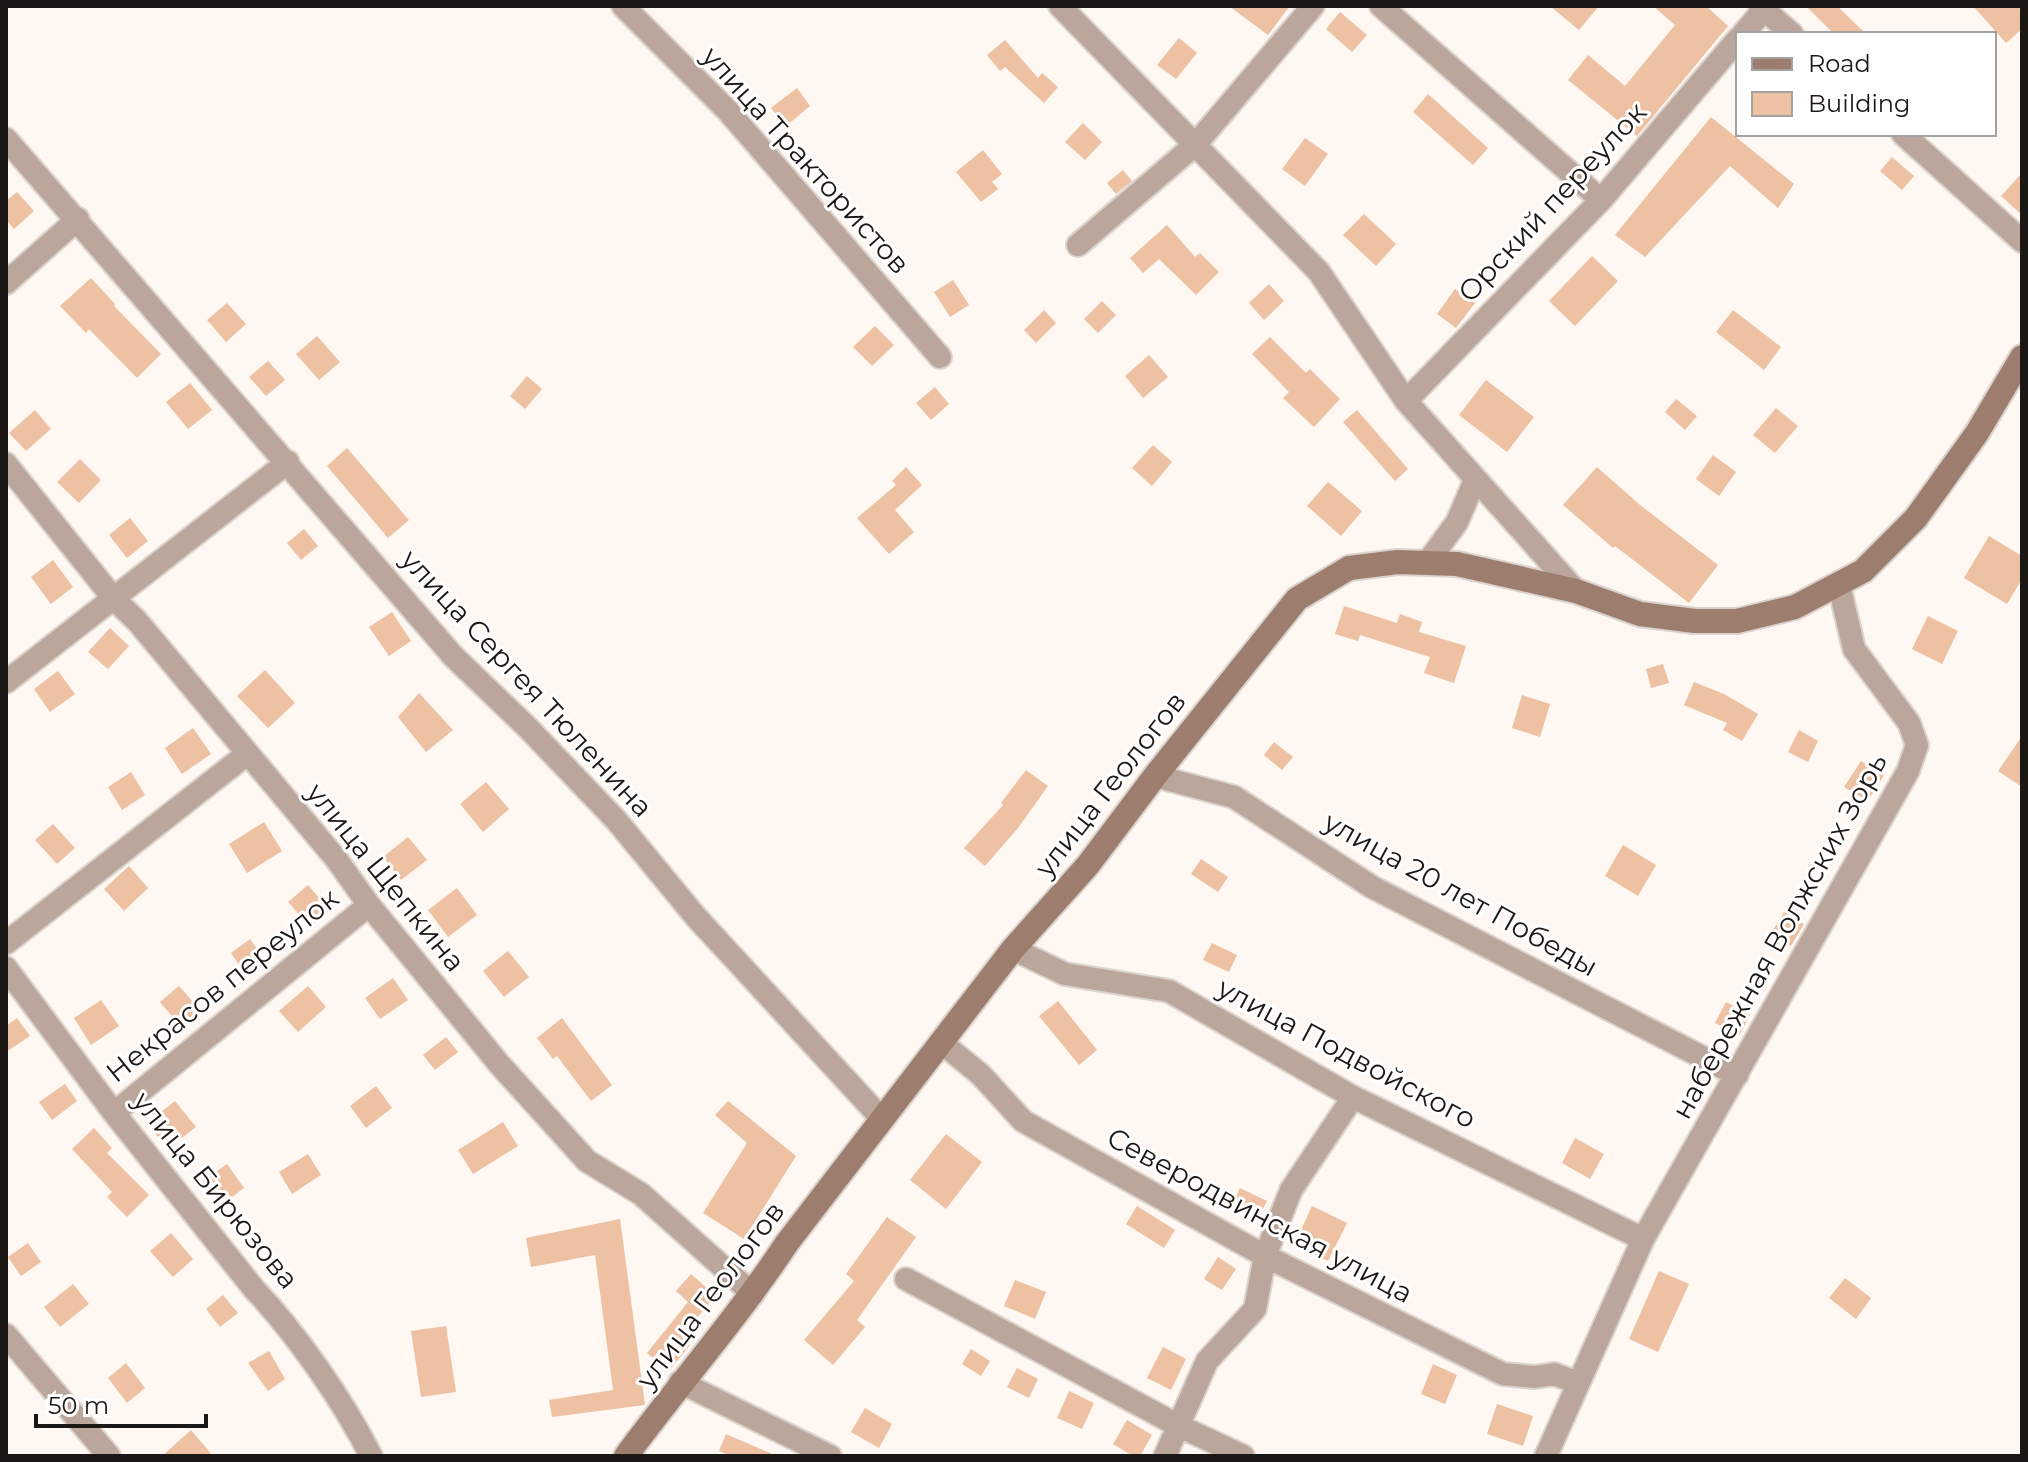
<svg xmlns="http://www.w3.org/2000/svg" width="2028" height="1462" viewBox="0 0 2028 1462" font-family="Montserrat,sans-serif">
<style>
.building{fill:#edc1a2}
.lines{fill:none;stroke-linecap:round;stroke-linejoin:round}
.street-casing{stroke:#dad3ce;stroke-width:26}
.secondary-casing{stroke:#dad3ce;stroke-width:28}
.street{stroke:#bba69b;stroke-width:22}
.secondary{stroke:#9d7e6e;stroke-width:24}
.labels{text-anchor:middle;stroke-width:6;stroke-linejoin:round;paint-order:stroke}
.street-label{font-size:28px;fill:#1b1714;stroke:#fff}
</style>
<rect width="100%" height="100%" fill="#fef7f2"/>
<path class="building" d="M 1229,6 L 1290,6 L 1268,35 Z
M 1550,6 L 1599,6 L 1579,30 Z
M 1653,6 L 1706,6 L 1728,26 L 1637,136 L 1568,80 L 1588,55 L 1625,86 L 1675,25 Z
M 1806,6 L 1837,6 L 1866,34 L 1834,34 Z
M 1973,6 L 2017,6 L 2022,11 L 2022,29 L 2006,43 Z
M 1340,12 L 1367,35 L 1352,52 L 1326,29 Z
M 1179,38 L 1197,53 L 1176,79 L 1157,65 Z
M 1005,40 L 1038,78 L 1042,73 L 1058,87 L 1044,103 L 1005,67 L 1000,71 L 987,55 Z
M 797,88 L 810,106 L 786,126 L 771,108 Z
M 1428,94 L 1488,148 L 1473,165 L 1413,112 Z
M 1711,117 L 1794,184 L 1778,208 L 1730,166 L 1645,257 L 1615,235 Z
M 1083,123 L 1102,142 L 1085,160 L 1065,142 Z
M 1305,138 L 1328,154 L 1305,186 L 1282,169 Z
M 983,150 L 1002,174 L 992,182 L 998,189 L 981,202 L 956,172 Z
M 1892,157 L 1914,176 L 1902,190 L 1880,171 Z
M 1123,170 L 1132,181 L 1116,194 L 1107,183 Z
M 2022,173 L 2022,215 L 2001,196 Z
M 17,192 L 34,211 L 14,229 L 6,220 L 6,201 Z
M 1364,214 L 1396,244 L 1376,266 L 1343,235 Z
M 1167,225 L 1195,257 L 1200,253 L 1219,272 L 1196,295 L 1159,259 L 1143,273 L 1130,258 Z
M 1592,256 L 1618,281 L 1575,326 L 1549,301 Z
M 91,278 L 115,304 L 114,306 L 161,354 L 137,378 L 89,329 L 86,333 L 60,306 Z
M 953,280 L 969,305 L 950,317 L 934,292 Z
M 1269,284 L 1284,301 L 1264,320 L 1249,303 Z
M 1455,289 L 1475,303 L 1456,328 L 1437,314 Z
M 1102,301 L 1116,315 L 1098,333 L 1084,319 Z
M 227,303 L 246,324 L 226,342 L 207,320 Z
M 1044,310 L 1056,323 L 1036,343 L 1024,330 Z
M 1733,310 L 1781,347 L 1764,370 L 1716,332 Z
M 875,326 L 894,345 L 872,366 L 853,347 Z
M 317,336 L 340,362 L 319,380 L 296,354 Z
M 1270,337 L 1306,373 L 1310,369 L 1340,399 L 1314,427 L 1283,398 L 1289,392 L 1252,354 Z
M 1149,355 L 1168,377 L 1143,398 L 1125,376 Z
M 268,361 L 285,380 L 266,396 L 249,377 Z
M 527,376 L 542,389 L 525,409 L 510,396 Z
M 1486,380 L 1534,417 L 1507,452 L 1459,415 Z
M 190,383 L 212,410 L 188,429 L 166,402 Z
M 935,387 L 949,404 L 931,420 L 916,403 Z
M 1676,399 L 1697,416 L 1685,430 L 1665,412 Z
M 1776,408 L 1798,426 L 1775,453 L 1753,435 Z
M 35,410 L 51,429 L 26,451 L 9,433 Z
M 1357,410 L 1408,469 L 1395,481 L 1343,422 Z
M 1153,445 L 1172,462 L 1152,486 L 1132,468 Z
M 347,448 L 409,520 L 388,538 L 327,466 Z
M 1713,455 L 1736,472 L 1719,496 L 1696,479 Z
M 80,459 L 101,480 L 79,503 L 57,482 Z
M 906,467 L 922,485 L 895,510 L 914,532 L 889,554 L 857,518 L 896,485 L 892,481 Z
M 1597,467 L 1640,505 L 1718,565 L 1689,603 L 1615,546 L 1613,548 L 1563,505 Z
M 1328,482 L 1362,511 L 1341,536 L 1307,506 Z
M 130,518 L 148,541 L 127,558 L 109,535 Z
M 304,529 L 318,546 L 301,560 L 287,543 Z
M 1989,536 L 2022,556 L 2022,579 L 2007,604 L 1964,578 Z
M 53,560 L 73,587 L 51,604 L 31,577 Z
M 1344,606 L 1397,623 L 1400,614 L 1422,622 L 1419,632 L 1466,646 L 1454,683 L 1424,673 L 1430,657 L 1360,635 L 1358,641 L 1335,634 Z
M 392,612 L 411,641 L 389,656 L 369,627 Z
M 1928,616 L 1958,631 L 1942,664 L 1912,649 Z
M 110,628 L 129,646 L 108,669 L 88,652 Z
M 1663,664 L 1669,683 L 1651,688 L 1646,669 Z
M 265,670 L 295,703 L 268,728 L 237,696 Z
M 58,671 L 75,694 L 50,712 L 34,689 Z
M 1694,682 L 1724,694 L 1758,714 L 1742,741 L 1723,730 L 1727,723 L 1684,705 Z
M 419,693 L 453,730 L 426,752 L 398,717 Z
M 1522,695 L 1550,704 L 1540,737 L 1512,728 Z
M 193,728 L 211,754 L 182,774 L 165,748 Z
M 1799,730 L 1818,741 L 1808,762 L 1788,752 Z
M 2022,736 L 2022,787 L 1998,771 Z
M 1274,742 L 1293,757 L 1282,770 L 1264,755 Z
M 1861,761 L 1884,775 L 1868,801 L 1844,787 Z
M 1026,770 L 1048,786 L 1018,828 L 985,866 L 964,848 L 1003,805 L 1001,803 Z
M 131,772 L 145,795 L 122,810 L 108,787 Z
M 486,782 L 509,809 L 483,832 L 460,804 Z
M 264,822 L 282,851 L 247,873 L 229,844 Z
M 53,824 L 75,848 L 57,864 L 35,840 Z
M 408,837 L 427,860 L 401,880 L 383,857 Z
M 1623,845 L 1656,865 L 1638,896 L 1605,876 Z
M 1201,859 L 1228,877 L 1218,892 L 1191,874 Z
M 129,866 L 148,888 L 124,911 L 104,889 Z
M 308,885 L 330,910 L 310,927 L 288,902 Z
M 457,888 L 477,915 L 448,937 L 428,910 Z
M 1784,912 L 1804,924 L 1791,946 L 1771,933 Z
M 250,939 L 261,954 L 242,969 L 231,953 Z
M 1212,943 L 1237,955 L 1229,972 L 1203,960 Z
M 508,951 L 529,977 L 504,997 L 483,971 Z
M 393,978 L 408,1000 L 380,1019 L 365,998 Z
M 179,986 L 200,1010 L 181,1027 L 160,1002 Z
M 308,986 L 326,1007 L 298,1032 L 279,1011 Z
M 101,1000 L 119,1026 L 91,1045 L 74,1018 Z
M 1058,1001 L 1097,1050 L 1079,1065 L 1039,1016 Z
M 1726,1002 L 1750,1015 L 1739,1036 L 1715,1023 Z
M 17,1018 L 30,1036 L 6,1052 L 6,1026 Z
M 562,1018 L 612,1085 L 591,1101 L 557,1056 L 553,1059 L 537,1038 Z
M 446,1037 L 458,1052 L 435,1070 L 423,1055 Z
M 65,1084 L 77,1101 L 52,1120 L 39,1102 Z
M 376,1086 L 392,1108 L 366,1128 L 350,1106 Z
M 175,1101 L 196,1127 L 168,1149 L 147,1123 Z
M 728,1101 L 796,1156 L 744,1239 L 703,1213 L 747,1143 L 715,1115 Z
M 503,1122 L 518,1146 L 473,1174 L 458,1150 Z
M 94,1128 L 112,1148 L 107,1153 L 149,1195 L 127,1217 L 107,1197 L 112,1192 L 72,1149 Z
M 946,1134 L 982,1162 L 946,1209 L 910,1180 Z
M 1575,1138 L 1604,1154 L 1590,1179 L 1562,1163 Z
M 308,1154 L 321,1175 L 292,1194 L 279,1172 Z
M 227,1164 L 244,1188 L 221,1205 L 203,1181 Z
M 1240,1188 L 1267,1201 L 1257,1221 L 1230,1209 Z
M 1137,1206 L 1175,1230 L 1164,1248 L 1126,1224 Z
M 1312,1206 L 1347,1223 L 1328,1261 L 1294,1245 Z
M 887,1217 L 916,1237 L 857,1320 L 865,1327 L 833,1365 L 804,1340 L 854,1281 L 846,1274 Z
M 620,1219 L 645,1405 L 552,1417 L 549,1400 L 613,1390 L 595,1255 L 531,1267 L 526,1238 Z
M 171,1233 L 193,1259 L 173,1277 L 150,1251 Z
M 28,1243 L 41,1262 L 21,1276 L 8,1257 Z
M 1218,1257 L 1236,1269 L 1222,1290 L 1204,1279 Z
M 1659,1271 L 1689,1284 L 1658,1352 L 1629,1339 Z
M 691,1274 L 716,1296 L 681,1336 L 690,1345 L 669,1371 L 647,1353 L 688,1302 L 676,1291 Z
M 1845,1278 L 1871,1298 L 1856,1319 L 1829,1298 Z
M 1015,1280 L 1046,1292 L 1035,1319 L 1004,1306 Z
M 73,1284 L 89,1304 L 60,1327 L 44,1307 Z
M 223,1295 L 238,1313 L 220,1327 L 206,1309 Z
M 446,1326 L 456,1392 L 421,1397 L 411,1331 Z
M 1163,1347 L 1186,1359 L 1171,1390 L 1147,1378 Z
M 971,1349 L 990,1361 L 981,1376 L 962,1364 Z
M 269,1351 L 285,1379 L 268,1391 L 248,1363 Z
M 126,1363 L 145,1388 L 127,1403 L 108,1378 Z
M 1433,1364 L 1457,1375 L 1445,1404 L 1421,1394 Z
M 1017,1368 L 1038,1379 L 1029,1398 L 1007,1387 Z
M 1069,1391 L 1094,1403 L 1082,1429 L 1057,1418 Z
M 1497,1404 L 1533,1416 L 1523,1446 L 1487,1434 Z
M 865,1408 L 892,1424 L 879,1448 L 851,1432 Z
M 1127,1420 L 1152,1435 L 1140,1456 L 1133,1456 L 1113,1444 Z
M 191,1430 L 213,1456 L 162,1456 Z
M 726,1434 L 777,1456 L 730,1456 L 719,1451 Z"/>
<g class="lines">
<g class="street-casing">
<path id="street" d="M 623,6 L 728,111 L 940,357
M 1060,6 L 1319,272 L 1406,401 L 1576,591
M 1381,6 L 1601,200
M 1760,6 L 1792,34
M 1743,34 L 1767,6
M 1903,134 L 2022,241
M 6,139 L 453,656 L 529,729 L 616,820 L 696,917 L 882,1119
M 1078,245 L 1196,144 L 1313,6
M 6,283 L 78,219
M 1406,401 L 1601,200 L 1738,39
M 6,464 L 114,599 L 137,621 L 337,860 L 369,905 L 500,1065 L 587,1161 L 641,1194 L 753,1294
M 1427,563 L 1457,522 L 1475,480
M 6,682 L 288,462
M 1155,776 L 1234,797 L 1372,887 L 1737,1075
M 6,943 L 247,754
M 1013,949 L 1065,974 L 1169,991 L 1353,1097 L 1643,1239
M 6,968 L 114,1113 L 254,1289 C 296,1333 344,1402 371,1456
M 942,1043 L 981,1075 L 1023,1121 L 1265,1256 L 1503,1374 L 1535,1377 L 1554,1374 L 1578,1383
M 114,1113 L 369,905
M 906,1279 L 1179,1426 L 1243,1456
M 6,1335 L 109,1456
M 680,1382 L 830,1456
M 1165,1456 L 1207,1361 L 1255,1309 L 1265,1256 L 1291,1190 L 1353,1097
M 1546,1456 L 1643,1239 L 1908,771 L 1917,745 L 1909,723 L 1854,649 L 1839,585"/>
</g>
<g class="secondary-casing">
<path id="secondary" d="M 626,1456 C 679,1384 738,1317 787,1243 L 1013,949 L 1088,865 L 1155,776 L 1297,599 L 1349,568 L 1398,562 L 1457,564 L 1576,591 L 1640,614 L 1695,621 L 1737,621 L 1795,607 L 1863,571 L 1916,518 L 1977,433 L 2022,357"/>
</g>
<use href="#street" class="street"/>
<use href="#secondary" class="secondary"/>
</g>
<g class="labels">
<g class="street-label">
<text transform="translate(806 160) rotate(48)" y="10">улица Трактористов</text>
<text transform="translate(1552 202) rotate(-47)" y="10">Орский переулок</text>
<text transform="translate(527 683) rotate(47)" y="10">улица Сергея Тюленина</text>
<text transform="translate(1110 784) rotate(-52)" y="10">улица Геологов</text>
<text transform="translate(386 877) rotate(51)" y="10">улица Щепкина</text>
<text transform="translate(1461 894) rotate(29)" y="10">улица 20 лет Победы</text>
<text transform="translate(1779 936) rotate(-61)" y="10">набережная Волжских Зорь</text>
<text transform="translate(222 985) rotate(-39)" y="10">Некрасов переулок</text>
<text transform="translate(1347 1053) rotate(28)" y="10">улица Подвойского</text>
<text transform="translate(216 1190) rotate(51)" y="10">улица Бирюзова</text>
<text transform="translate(1260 1215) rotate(28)" y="10">Северодвинская улица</text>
<text transform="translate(710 1295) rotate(-53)" y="10">улица Геологов</text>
</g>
</g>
<rect width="2028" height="1462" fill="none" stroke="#1b1714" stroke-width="16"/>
<rect x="1736" y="32" width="260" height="104" fill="#ffffff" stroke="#a4a2a1" stroke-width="2"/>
<rect x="1752" y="58" width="40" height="12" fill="#9d7e6e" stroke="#a4a2a1" stroke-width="2"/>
<text x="1808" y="72" font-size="24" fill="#1b1714">Road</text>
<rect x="1752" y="92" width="40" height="24" fill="#edc1a2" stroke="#a4a2a1" stroke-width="2"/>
<text x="1808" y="112" font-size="24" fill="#1b1714">Building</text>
<path d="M36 1414v12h170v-12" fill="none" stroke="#1b1714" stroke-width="4"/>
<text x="48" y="1414" font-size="24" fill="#1b1714" stroke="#ffffff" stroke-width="6" paint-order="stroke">50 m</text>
</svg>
